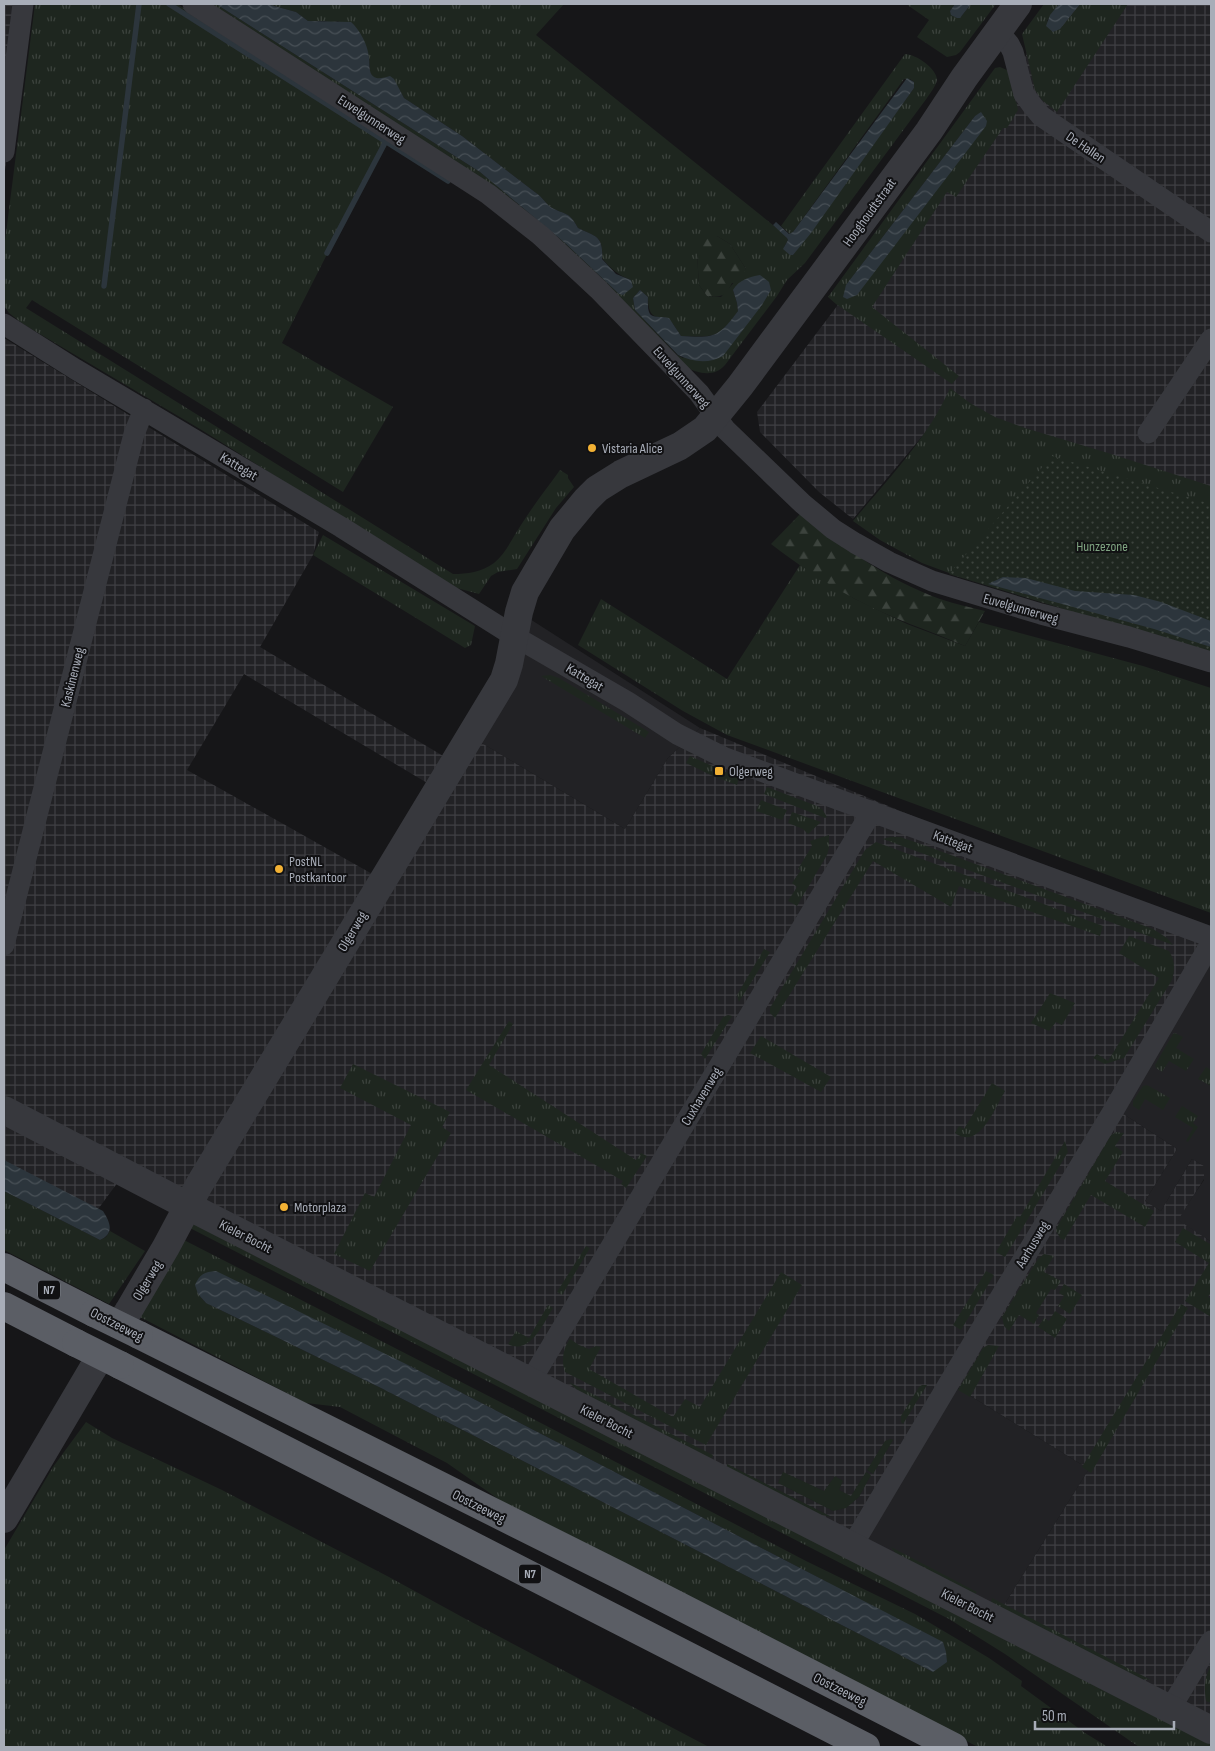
<svg xmlns="http://www.w3.org/2000/svg" width="1215" height="1751" viewBox="0 0 1215 1751" font-family="'Sofia Sans Condensed',sans-serif">
<style>
.built{fill:#222225}
.industrial{fill:url(#industrial-grid);fill-rule:evenodd}
.grass{fill:url(#grass-tufts);fill-rule:evenodd}
.forest{fill:url(#forest-firs)}
.park{fill:url(#park-dots)}
.garden{fill:#1e261f}
.water{fill:url(#water-waves)}
.lines{fill:none;stroke-linecap:round;stroke-linejoin:round}
.stream{stroke:#2c353c;stroke-width:5.5}
.tertiary-tunnel{stroke:#333438;stroke-width:28;stroke-dasharray:28 14;stroke-linecap:butt}
.minor{stroke:#37383d;stroke-width:21}
.tertiary{stroke:#37383d;stroke-width:28}
.trunk{stroke:#5b5e65;stroke-width:28}
.trunk-bridge{stroke:#5b5e65;stroke-width:28}
.poi-dot{fill:#f2b134;stroke:#111113;stroke-width:2}
.labels{text-anchor:middle;stroke-width:4;stroke-linejoin:round;paint-order:stroke}
.shield{fill:#111113;stroke:#7b7e86;stroke-width:1}
.shield-label{font-size:12px;font-weight:bold;fill:#a8adb8}
.street-label{font-size:14px;fill:#a8adb8;stroke:#111113}
.poi-label{font-size:14px;fill:#a8adb8;stroke:#111113;text-anchor:start}
.park-label{font-size:14px;fill:#7fa381;stroke:#111113}
</style>
<defs>
<pattern id="industrial-grid" width="8" height="8" patternUnits="userSpaceOnUse" patternTransform="scale(1.25)"><rect width="8" height="8" fill="#222225"/><path d="M0 4h8M4 0v8" fill="none" stroke="#3f3f43"/></pattern>
<pattern id="grass-tufts" width="24" height="20" patternUnits="userSpaceOnUse" patternTransform="scale(1.25)"><rect width="24" height="20" fill="#1e261f"/><path d="M3 7l-1-3M5 7V3M7 7l1-3M15 17l-1-3M17 17v-4M19 17l1-3" fill="none" stroke="#3c433d"/></pattern>
<pattern id="forest-firs" width="22" height="20" patternUnits="userSpaceOnUse" patternTransform="scale(1.25)"><rect width="22" height="20" fill="#1e261f"/><path d="M5 1l3.5 6h-7zM16 11l3.5 6h-7z" fill="#3c433d"/></pattern>
<pattern id="park-dots" width="8" height="8" patternUnits="userSpaceOnUse" patternTransform="scale(1.25)"><rect width="8" height="8" fill="#1e261f"/><path d="M2 2h.1M6 6h.1" fill="none" stroke="#3c433d" stroke-width="1.8" stroke-linecap="round"/></pattern>
<pattern id="water-waves" width="16" height="10" patternUnits="userSpaceOnUse" patternTransform="scale(1.25)"><rect width="16" height="10" fill="#2c353c"/><path d="M0 5q4-4 8 0t8 0" fill="none" stroke="#485056"/></pattern>
</defs>
<rect width="100%" height="100%" fill="#161618"/>
<path class="built" d="M 519,612 L 700,728 L 668,758 L 625,829 L 470,736 Z
M 1211,940 L 1211,1239 L 1210,1241 L 1177,1220 L 1204,1180 L 1204,1166 L 1192,1159 L 1161,1211 L 1145,1201 L 1177,1149 L 1111,1106 Z
M 948,1382 L 1089,1469 L 991,1626 L 846,1551 Z"/>
<path class="industrial" d="M 4,4 L 26,4 L 4,178 Z
M 1065,4 L 1211,4 L 1211,496 L 1022,432 L 955,397 L 853,519 L 819,492 L 760,432 L 757,412 Z
M 4,338 L 319,532 L 313,555 L 260,647 L 455,763 L 470,736 L 625,829 L 668,758 L 700,728 L 1204,937 L 1111,1106 L 1177,1149 L 1145,1201 L 1161,1211 L 1192,1159 L 1204,1166 L 1204,1179 L 1178,1220 L 1210,1241 L 1211,1239 L 1211,1739 L 991,1626 L 1089,1469 L 948,1382 L 846,1551 L 132,1163 L 93,1216 L 4,1171 ZM 244,674 L 439,790 L 383,880 L 187,770 Z"/>
<path class="grass" d="M 35,4 L 177,4 L 386,138 L 282,343 L 393,407 L 343,492 L 32,300 L 26,308 L 453,574 C 467,574 482,572 494,563 C 506,553 513,537 521,525 C 533,506 547,488 560,470 L 568,475 L 568,478 L 574,487 L 556,508 L 517,569 L 498,572 L 491,576 L 479,594 L 453,587 L 200,429 L 23,324 L 9,313 L 4,306 L 4,249 Z
M 205,4 L 216,4 L 480,172 L 565,243 L 619,294 L 631,280 C 618,275 611,269 602,258 C 604,235 594,236 578,228 C 568,209 564,216 549,206 C 546,203 543,199 540,196 L 462,136 L 404,98 L 400,91 L 373,77 L 370,72 L 369,57 L 338,21 L 331,23 L 324,21 L 308,21 L 296,12 L 267,4 L 564,4 L 536,35 L 773,225 L 786,236 L 788,240 L 784,247 L 793,255 L 914,88 L 914,82 L 910,79 L 904,79 L 793,232 L 790,234 L 781,226 L 905,54 C 915,54 937,68 937,80 C 936,86 930,93 927,98 L 805,263 L 787,280 L 777,296 L 725,365 C 714,378 698,373 684,367 L 572,258 ZM 717,236 L 730,244 L 746,269 L 721,297 L 707,296 L 699,285 L 697,254 ZM 640,290 L 648,297 C 648,309 650,319 664,317 L 673,324 L 681,336 C 714,337 718,339 738,311 L 737,303 L 733,290 L 762,306 L 683,358 L 677,355 L 635,310 L 633,298 Z
M 906,4 L 955,4 L 950,11 L 960,18 L 971,4 L 996,4 L 960,52 L 956,55 L 947,57 L 917,37 L 929,20 Z
M 1044,4 L 1059,4 L 1047,21 L 1060,29 L 1080,4 L 1128,4 L 1057,112 L 1042,100 L 1035,90 L 1022,34 Z
M 1000,67 L 1009,71 L 1012,90 L 1017,105 L 1018,110 L 1007,128 L 1003,128 L 956,197 L 947,192 L 872,307 L 959,376 L 952,384 L 836,304 L 828,297 L 995,68 ZM 979,114 L 846,285 L 975,116 Z
M 950,388 L 970,403 L 995,417 L 1025,428 L 1108,453 L 1211,486 L 1211,621 L 988,584 L 949,573 L 922,563 L 880,540 L 853,521 C 888,479 928,438 950,388 Z
M 323,535 L 475,626 L 471,645 L 465,648 L 313,555 Z
M 800,565 L 855,599 L 907,624 L 965,646 L 979,622 L 1143,666 L 1211,688 L 1211,913 L 727,735 L 683,711 L 578,645 L 601,599 L 727,679 Z
M 550,675 L 559,678 L 649,732 L 645,738 L 541,676 Z
M 690,756 L 739,778 L 737,785 L 715,777 L 686,763 Z
M 767,787 L 817,806 L 822,809 L 827,817 L 825,818 L 764,794 Z
M 761,800 L 787,810 L 782,820 L 756,811 Z
M 792,812 L 821,822 L 808,834 L 803,829 L 788,823 Z
M 829,835 L 829,848 L 827,855 L 797,906 L 788,901 L 797,887 L 792,883 L 801,870 L 798,869 L 812,846 L 810,841 Z
M 890,837 L 900,837 L 918,843 L 1153,929 L 1167,938 L 1173,945 L 883,839 Z
M 876,842 L 1103,926 L 1100,936 L 959,886 L 951,907 L 873,861 L 775,1018 L 770,1013 L 770,1008 L 865,850 Z
M 1129,936 L 1169,951 C 1175,960 1175,969 1172,980 L 1124,1058 L 1105,1064 L 1093,1058 L 1097,1054 L 1108,1061 L 1159,978 L 1119,953 Z
M 764,949 L 770,952 L 739,1002 L 737,995 Z
M 1050,993 L 1075,1003 L 1062,1025 L 1056,1022 L 1049,1031 L 1031,1023 Z
M 728,1015 L 732,1016 L 705,1059 L 701,1054 L 723,1017 Z
M 509,1021 L 513,1024 L 489,1065 L 636,1160 L 641,1153 L 647,1156 L 626,1188 L 621,1184 L 623,1181 L 466,1090 Z
M 1175,1033 L 1183,1037 L 1176,1048 L 1194,1059 L 1186,1071 L 1169,1061 L 1162,1072 L 1156,1068 L 1155,1065 L 1173,1034 Z
M 761,1036 L 831,1077 L 821,1092 L 750,1053 Z
M 353,1064 L 450,1112 L 442,1127 L 451,1133 L 370,1271 L 334,1254 L 365,1193 L 374,1197 L 411,1125 L 340,1088 Z
M 1206,1067 L 1211,1070 L 1211,1086 L 1198,1079 Z
M 992,1083 L 1005,1091 C 995,1108 979,1151 955,1133 L 959,1126 L 964,1129 Z
M 1147,1085 L 1170,1098 L 1163,1110 L 1145,1099 L 1139,1110 L 1133,1106 L 1133,1101 L 1143,1086 Z
M 1182,1106 L 1198,1116 L 1193,1123 L 1198,1127 L 1188,1142 L 1186,1141 L 1193,1128 L 1175,1117 Z
M 1116,1132 L 1124,1133 L 1115,1146 L 1123,1152 L 1105,1181 L 1154,1211 L 1145,1227 L 1091,1195 L 1064,1240 L 1060,1238 L 1056,1231 L 1057,1227 L 1111,1135 Z
M 1065,1141 L 1068,1152 L 1005,1257 L 996,1252 L 1017,1216 L 1020,1217 Z
M 4,1191 L 100,1240 L 106,1237 L 110,1231 L 145,1251 L 109,1304 L 4,1250 Z
M 193,1225 L 198,1225 L 1211,1745 L 1211,1747 L 1139,1747 L 1005,1654 L 949,1619 L 188,1227 Z
M 1183,1228 L 1210,1244 L 1211,1241 L 1211,1292 L 1208,1297 L 1211,1299 L 1211,1317 L 1185,1301 L 1209,1263 L 1175,1242 Z
M 182,1239 L 514,1409 L 806,1561 L 915,1614 L 989,1658 L 1022,1681 L 1021,1686 L 1085,1733 L 1108,1747 L 978,1747 L 507,1505 L 447,1463 L 340,1407 L 306,1403 L 138,1316 ZM 198,1294 L 408,1365 L 827,1582 L 933,1672 L 383,1389 L 206,1303 Z
M 586,1246 L 590,1248 L 562,1295 L 557,1292 Z
M 1044,1254 L 1054,1256 L 1044,1272 L 1061,1281 L 1055,1290 L 1051,1289 L 1036,1313 L 1039,1315 L 1034,1324 L 1019,1315 L 1009,1331 L 1004,1326 L 1002,1317 L 1038,1259 Z
M 986,1271 L 994,1275 L 961,1330 L 953,1325 Z
M 781,1272 L 802,1285 L 706,1445 L 565,1372 C 561,1361 563,1348 570,1339 L 579,1345 L 589,1349 L 596,1346 L 601,1347 L 589,1369 L 673,1417 L 685,1399 L 700,1407 Z
M 1064,1284 L 1082,1295 L 1070,1314 L 1058,1306 L 1064,1296 L 1059,1293 Z
M 1181,1304 L 1188,1308 L 1091,1473 L 1082,1467 Z
M 548,1305 L 553,1308 C 544,1322 530,1356 508,1344 L 516,1331 L 529,1338 Z
M 1055,1311 L 1067,1319 L 1055,1338 L 1038,1327 L 1044,1318 L 1049,1321 Z
M 988,1345 L 999,1346 L 970,1397 L 958,1390 L 983,1348 Z
M 569,1382 L 713,1455 L 710,1461 L 582,1395 Z
M 922,1385 L 927,1385 L 903,1424 L 901,1422 L 901,1416 L 919,1387 Z
M 86,1422 L 112,1438 L 222,1490 L 389,1577 L 464,1618 L 709,1747 L 4,1747 L 4,1550 L 53,1467 Z
M 891,1547 L 977,1592 L 974,1595 L 896,1554 Z
M 992,1598 L 1151,1680 L 1141,1679 L 991,1603 Z
M 1211,1666 L 1211,1703 L 1206,1701 C 1204,1689 1204,1677 1211,1666 Z"/>
<path class="forest" d="M 717,236 L 730,244 L 746,269 L 737,284 L 732,283 C 725,297 723,297 707,296 L 699,285 L 697,254 L 702,239 Z
M 802,512 C 845,549 886,579 940,599 C 955,604 970,607 985,611 L 965,646 C 928,630 890,618 855,599 C 825,583 797,564 771,544 Z"/>
<path class="park" d="M 1052,456 L 1211,504 L 1211,654 L 949,574 Z"/>
<path class="garden" d="M 891,1439 L 893,1440 L 873,1474 L 867,1470 L 885,1441 Z
M 727,1464 L 832,1517 L 816,1514 L 727,1468 Z
M 783,1472 L 824,1491 L 835,1476 L 843,1481 L 839,1490 L 851,1496 L 866,1472 L 871,1475 L 859,1497 L 852,1503 L 846,1508 L 833,1511 L 778,1483 Z"/>
<path class="water" d="M 216,4 L 267,4 L 296,12 L 308,21 L 351,22 C 360,30 368,45 369,58 C 370,64 368,73 374,77 C 379,80 385,77 390,76 L 394,79 L 404,98 L 462,136 L 540,196 C 543,199 546,203 549,206 C 564,216 568,209 578,228 C 594,236 604,235 602,259 L 616,274 L 631,280 L 633,287 L 623,295 L 619,294 L 565,243 L 480,172 Z
M 955,4 L 971,4 L 960,18 L 957,18 L 951,15 L 950,11 Z
M 1059,4 L 1080,4 L 1060,29 L 1053,32 L 1046,26 L 1050,15 Z
M 907,78 L 914,82 L 914,88 L 811,233 L 793,255 L 790,255 L 783,249 L 788,240 L 787,238 L 773,225 L 776,222 L 789,234 L 793,232 Z
M 981,112 L 987,121 L 986,126 L 857,295 L 847,299 L 843,297 L 846,285 L 975,116 Z
M 760,275 L 769,282 L 771,290 L 762,305 L 723,356 C 709,364 692,362 678,355 L 635,310 L 633,298 L 640,290 L 648,297 C 647,321 652,315 669,318 L 681,336 C 714,338 718,338 738,311 L 737,303 L 733,290 C 739,280 749,277 760,275 Z
M 1003,577 L 1026,578 L 1075,591 L 1134,595 L 1161,602 L 1211,621 L 1211,647 L 1154,629 L 988,584 Z
M 4,1160 L 103,1211 C 110,1222 115,1233 100,1240 L 4,1191 Z
M 216,1271 L 408,1365 L 943,1642 L 946,1652 L 947,1662 L 933,1672 L 383,1389 L 206,1303 L 198,1294 L 195,1285 C 200,1274 204,1272 216,1271 Z"/>
<g class="lines">
<path class="stream" d="M 169,4 L 448,181
M 327,253 L 386,141
M 104,286 L 139,4"/>
<path class="tertiary-tunnel" d="M 92,1370 L 129,1310"/>
<path class="minor" d="M 193,4 L 488,194 L 540,235 L 598,289 L 699,393 L 725,429 L 803,504 L 833,529 L 855,543 L 889,562 L 932,581 L 1041,614 L 1129,637 L 1211,662
M 998,31 L 1009,44 L 1013,52 L 1024,94 L 1032,105 L 1041,116 L 1211,232
M 4,152 L 23,4
M 4,324 L 75,369 L 341,527 L 514,636 L 628,702 L 677,734 L 723,757 L 1211,937
M 1148,433 L 1211,339
M 4,945 L 134,434 L 144,409
M 530,1382 L 872,811
M 852,1546 L 983,1326 L 1112,1113 L 1211,943
M 1170,1709 L 1211,1641"/>
<path class="tertiary" d="M 4,1110 L 188,1206 L 1211,1730
M 129,1310 L 166,1247 L 199,1185 L 504,680 L 509,664 L 519,612 L 525,592 L 562,529 L 586,500 L 597,489 L 621,474 L 680,446 L 705,429 L 740,386 L 929,131 L 964,78 L 1018,4
M 4,1519 L 92,1370"/>
<path class="trunk" d="M 4,1267 L 94,1313
M 4,1306 L 76,1343
M 139,1335 L 619,1575 L 954,1747
M 120,1365 L 866,1747"/>
<path class="trunk-bridge" d="M 94,1313 L 139,1335
M 76,1343 L 120,1365"/>
</g>
<g class="poi-dot">
<circle cx="592" cy="448" r="5"/>
<rect x="714" y="766" width="10" height="10" rx="2.5"/>
<circle cx="279" cy="869" r="5"/>
<circle cx="284" cy="1207" r="5"/>
</g>
<g class="labels">
<g class="shield">
<rect x="38" y="1280.5" width="22" height="19" rx="4"/>
<rect x="519" y="1564.5" width="22" height="19" rx="4"/>
</g>
<g class="shield-label">
<text x="49" y="1294">N7</text>
<text x="530" y="1578">N7</text>
</g>
<g class="street-label">
<text transform="translate(372 119) rotate(33)" y="5">Euvelgunnerweg</text>
<text transform="translate(1086 147) rotate(34)" y="5">De Hallen</text>
<text transform="translate(869 212) rotate(-54)" y="5">Hooghoudtstraat</text>
<text transform="translate(682 377) rotate(48)" y="5">Euvelgunnerweg</text>
<text transform="translate(239 466) rotate(31)" y="5">Kattegat</text>
<text transform="translate(1021 608) rotate(16)" y="5">Euvelgunnerweg</text>
<text transform="translate(72 677) rotate(-76)" y="5">Kaskinenweg</text>
<text transform="translate(585 677) rotate(31)" y="5">Kattegat</text>
<text transform="translate(953 841) rotate(20)" y="5">Kattegat</text>
<text transform="translate(352 931) rotate(-59)" y="5">Olgerweg</text>
<text transform="translate(701 1096) rotate(-59)" y="5">Cuxhavenweg</text>
<text transform="translate(246 1236) rotate(27)" y="5">Kieler Bocht</text>
<text transform="translate(1032 1244) rotate(-59)" y="5">Aarhusweg</text>
<text transform="translate(147 1280) rotate(-59)" y="5">Olgerweg</text>
<text transform="translate(117 1324) rotate(27)" y="5">Oostzeeweg</text>
<text transform="translate(607 1421) rotate(27)" y="5">Kieler Bocht</text>
<text transform="translate(479 1506) rotate(27)" y="5">Oostzeeweg</text>
<text transform="translate(968 1605) rotate(27)" y="5">Kieler Bocht</text>
<text transform="translate(840 1689) rotate(27)" y="5">Oostzeeweg</text>
</g>
<g class="poi-label">
<text x="602" y="453">Vistaria Alice</text>
<text x="729" y="776">Olgerweg</text>
<text x="289" y="866">PostNL<tspan x="289" dy="16">Postkantoor</tspan></text>
<text x="294" y="1212">Motorplaza</text>
</g>
<g class="park-label">
<text x="1102" y="551">Hunzezone</text>
</g>
</g>
<rect width="1215" height="1751" fill="none" stroke="#a8adb8" stroke-width="10"/>
<path d="M1035 1721v8h139v-8" fill="none" stroke="#a8adb8" stroke-width="2.5"/>
<text x="1042" y="1721" font-size="15" fill="#a8adb8" stroke="#111113" stroke-width="4" paint-order="stroke">50 m</text>
</svg>
